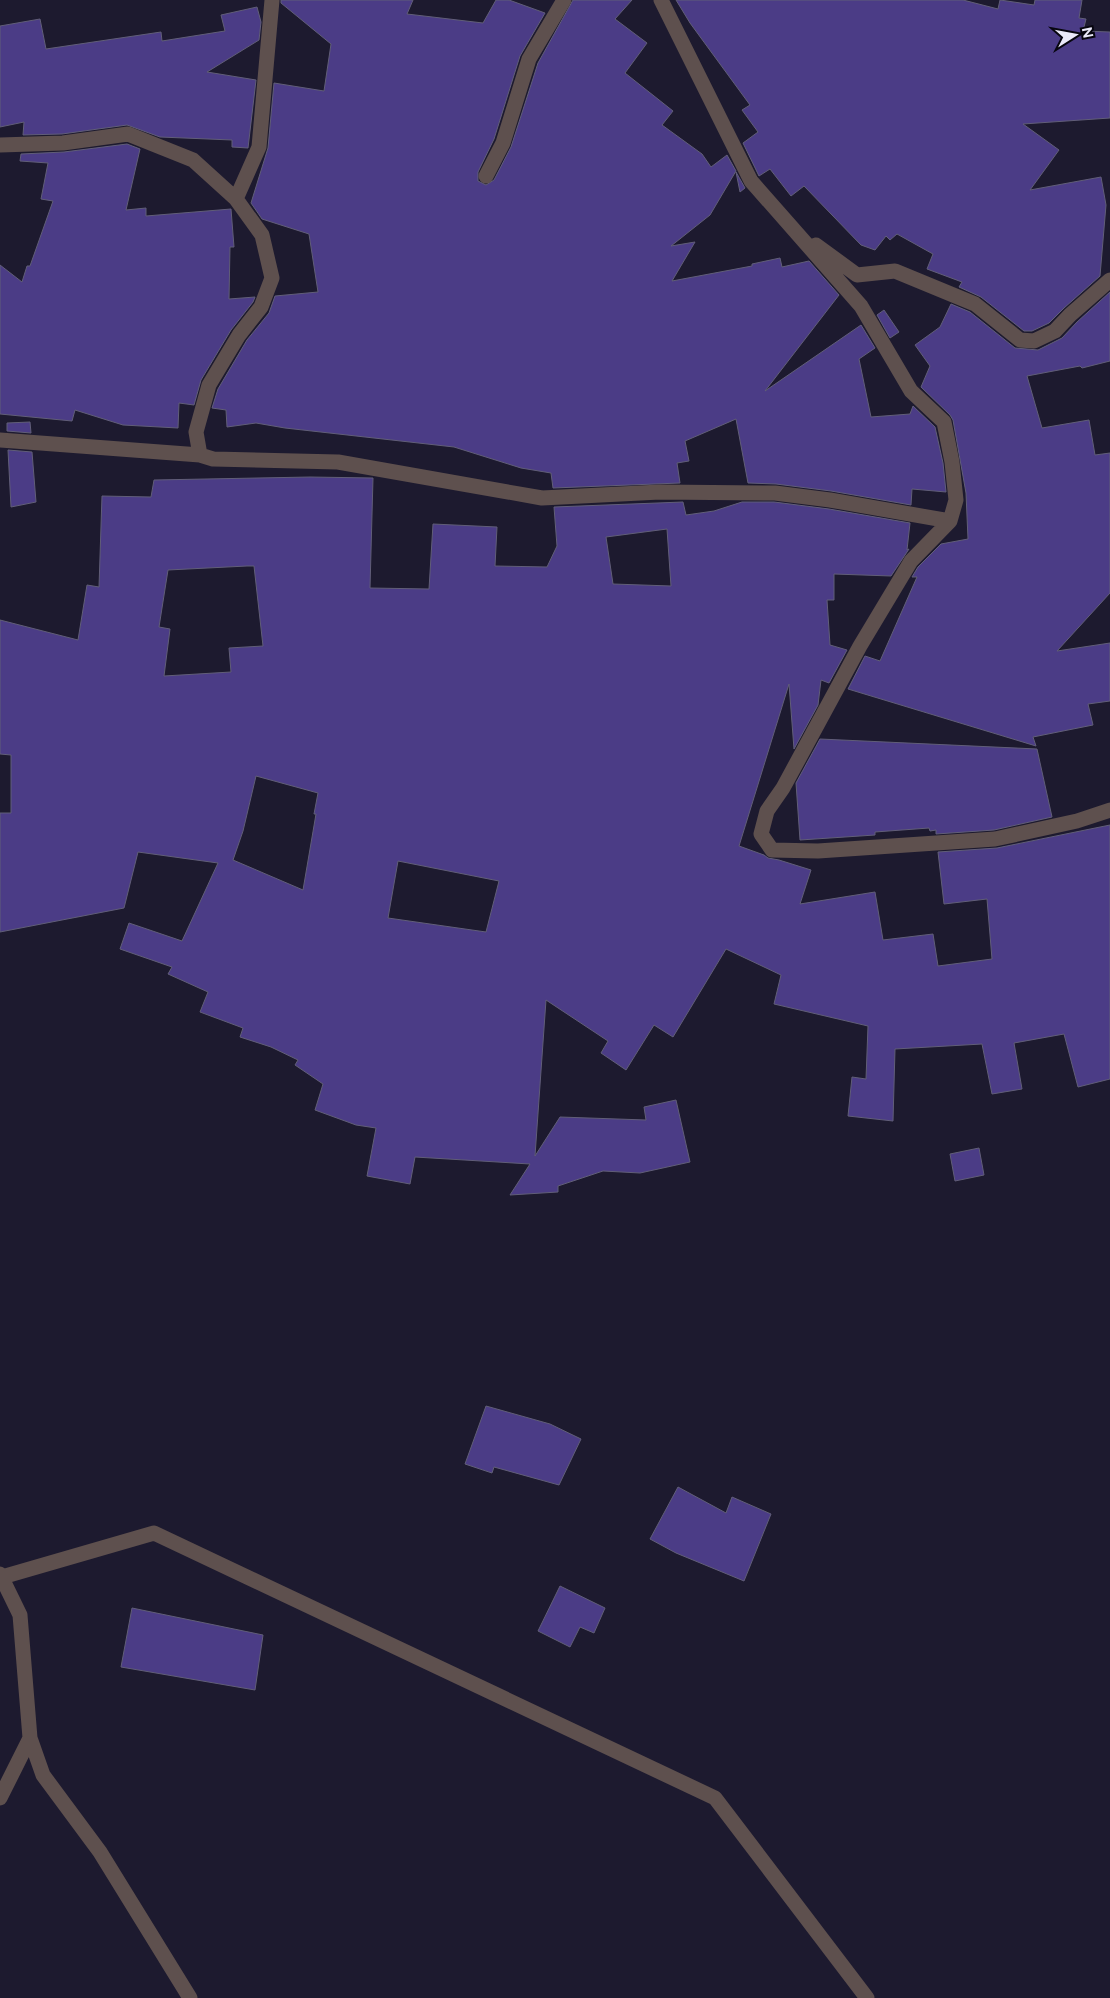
<svg xmlns="http://www.w3.org/2000/svg" width="1110" height="1998" viewBox="0 0 1110 1998" font-family="Raleway,sans-serif">
<style>
.building{fill:#4b3c86;stroke:#615e78;fill-rule:evenodd}
.lines{fill:none;stroke-linecap:round;stroke-linejoin:round}
.street{stroke:#5e504e;stroke-width:15}
</style>
<rect width="100%" height="100%" fill="#1d1a2f"/>
<path class="building" d="M 281,0 L 413,0 L 407,14 L 483,23 L 496,0 L 509,0 L 545,13 L 520,56 L 494,139 L 478,172 L 478,181 L 486,185 L 494,180 L 511,147 L 538,63 L 573,0 L 632,0 L 615,19 L 647,43 L 625,73 L 673,111 L 662,125 L 702,154 L 711,167 L 727,155 L 736,171 L 710,215 L 671,246 L 695,242 L 672,281 L 752,266 L 752,264 L 780,258 L 782,267 L 809,261 L 839,295 L 765,391 L 861,325 L 875,348 L 859,359 L 871,417 L 910,414 L 913,406 L 935,427 L 943,463 L 946,492 L 912,489 L 911,505 L 831,491 L 776,484 L 748,483 L 736,419 L 685,441 L 689,461 L 677,463 L 680,483 L 553,488 L 551,473 L 521,468 L 454,447 L 285,428 L 256,423 L 227,427 L 226,410 L 212,408 L 218,389 L 247,340 L 269,313 L 275,296 L 318,292 L 309,234 L 262,219 L 251,203 L 268,148 L 274,83 L 324,91 L 331,44 L 281,3 Z
M 676,0 L 963,0 L 998,9 L 1000,0 L 1034,5 L 1035,0 L 1082,0 L 1079,18 L 1086,19 L 1083,31 L 1110,32 L 1110,118 L 1023,124 L 1059,150 L 1030,190 L 1101,177 L 1106,205 L 1100,276 L 1064,308 L 1049,323 L 1032,331 L 1024,331 L 981,297 L 959,287 L 962,282 L 927,269 L 933,254 L 897,234 L 890,240 L 886,236 L 875,250 L 861,245 L 804,186 L 791,196 L 770,169 L 759,176 L 743,143 L 758,132 L 742,110 L 750,105 L 690,23 Z
M 257,7 L 261,22 L 259,40 L 207,72 L 256,80 L 248,148 L 232,147 L 232,140 L 160,137 L 127,125 L 62,134 L 23,135 L 24,122 L 0,127 L 0,26 L 40,19 L 46,49 L 161,32 L 162,41 L 225,31 L 221,15 Z
M 127,144 L 140,149 L 126,210 L 146,208 L 146,216 L 231,209 L 234,247 L 230,247 L 229,299 L 255,297 L 253,302 L 231,330 L 201,380 L 194,405 L 179,403 L 178,428 L 123,425 L 75,410 L 72,421 L 0,414 L 0,265 L 22,282 L 27,266 L 30,266 L 53,201 L 41,199 L 48,163 L 20,161 L 21,154 L 64,152 Z
M 736,172 L 745,188 L 740,192 Z
M 1110,292 L 1110,361 L 1082,368 L 1080,366 L 1027,376 L 1042,428 L 1089,420 L 1095,455 L 1110,453 L 1110,593 L 1057,651 L 1110,643 L 1110,701 L 1088,704 L 1093,725 L 1033,737 L 1036,746 L 848,689 L 865,656 L 880,661 L 917,577 L 912,577 L 918,567 L 941,544 L 968,539 L 966,493 L 953,420 L 950,415 L 921,387 L 930,366 L 915,345 L 940,327 L 951,304 L 970,312 L 1015,348 L 1038,350 L 1062,338 L 1077,322 Z
M 884,310 L 899,332 L 890,338 L 877,315 Z
M 30,422 L 31,433 L 7,431 L 7,423 Z
M 8,450 L 32,452 L 36,502 L 11,507 Z
M 310,477 L 373,478 L 370,588 L 429,589 L 433,524 L 497,527 L 495,566 L 547,567 L 557,546 L 554,507 L 683,502 L 686,515 L 714,511 L 742,502 L 774,502 L 829,509 L 910,523 L 907,550 L 909,549 L 891,576 L 834,574 L 834,600 L 827,600 L 830,645 L 847,650 L 829,683 L 821,680 L 818,705 L 794,749 L 789,684 L 739,846 L 764,855 L 768,858 L 779,860 L 811,870 L 800,904 L 875,892 L 883,940 L 933,934 L 938,966 L 992,959 L 987,899 L 944,904 L 938,852 L 997,848 L 1110,825 L 1110,1079 L 1078,1087 L 1064,1034 L 1014,1043 L 1022,1089 L 992,1094 L 982,1044 L 895,1049 L 893,1121 L 848,1116 L 852,1077 L 866,1079 L 868,1026 L 774,1004 L 781,975 L 726,949 L 673,1037 L 654,1025 L 626,1070 L 601,1053 L 608,1041 L 546,1000 L 535,1156 L 560,1117 L 646,1120 L 644,1107 L 676,1100 L 690,1162 L 640,1173 L 603,1171 L 558,1186 L 558,1192 L 510,1195 L 530,1164 L 415,1157 L 410,1184 L 367,1176 L 376,1128 L 356,1125 L 315,1110 L 323,1084 L 295,1065 L 298,1060 L 271,1047 L 240,1037 L 243,1028 L 200,1012 L 208,992 L 168,974 L 172,967 L 120,949 L 129,923 L 182,941 L 218,863 L 138,852 L 124,908 L 0,932 L 0,813 L 11,813 L 11,755 L 0,754 L 0,620 L 78,640 L 87,585 L 99,587 L 102,496 L 151,497 L 154,480 ZM 667,529 L 671,586 L 613,584 L 606,537 ZM 247,566 L 254,566 L 263,646 L 229,648 L 231,672 L 164,676 L 170,629 L 159,627 L 168,570 ZM 256,776 L 318,793 L 314,814 L 316,814 L 303,890 L 233,860 L 243,831 ZM 398,861 L 499,881 L 486,932 L 388,918 Z
M 820,739 L 1037,749 L 1052,817 L 994,830 L 936,834 L 936,830 L 930,831 L 929,828 L 875,832 L 875,835 L 800,840 L 796,783 Z
M 979,1148 L 984,1175 L 955,1181 L 950,1154 Z
M 486,1406 L 550,1424 L 581,1439 L 559,1485 L 494,1467 L 492,1473 L 465,1464 Z
M 678,1487 L 726,1513 L 732,1497 L 771,1514 L 744,1581 L 676,1553 L 650,1539 Z
M 560,1586 L 605,1608 L 594,1633 L 580,1627 L 570,1647 L 538,1631 Z
M 132,1608 L 263,1635 L 255,1690 L 121,1667 Z"/>
<g class="lines">
<path class="street" d="M 661,0 L 751,181 L 861,306 L 911,391 L 944,422 L 952,462 L 956,500 L 950,521 L 911,561 L 860,646 L 783,788 L 767,811 L 761,834 L 772,850 L 818,851 L 995,839 L 1077,821 L 1110,810
M 0,145 L 63,143 L 128,134 L 193,160 L 236,199
M 486,176 L 503,143 L 529,59 L 564,0
M 816,245 L 857,275 L 895,271 L 975,304 L 1020,340 L 1034,341 L 1055,331 L 1070,315 L 1110,280
M 0,440 L 200,455 L 213,459 L 338,462 L 542,498 L 660,492 L 775,493 L 830,500 L 950,521
M 200,455 L 196,432 L 209,385 L 239,335 L 261,307 L 272,278 L 262,235 L 236,199 L 259,147 L 272,0
M 0,1574 L 20,1615 L 30,1738 L 43,1775 L 100,1852 L 190,1998
M 2,1577 L 154,1533 L 715,1798 L 867,1998
M 0,1798 L 30,1738"/>
</g>
<g transform="translate(1075 35) rotate(79)" stroke="#07060f" stroke-width="4" paint-order="stroke">
<path d="M0-4L9 19L0 12L-9 19Z" fill="#eae9f9"/>
<text y="-8" font-size="14" font-weight="bold" text-anchor="middle" fill="#eae9f9">N</text>
</g>
</svg>
